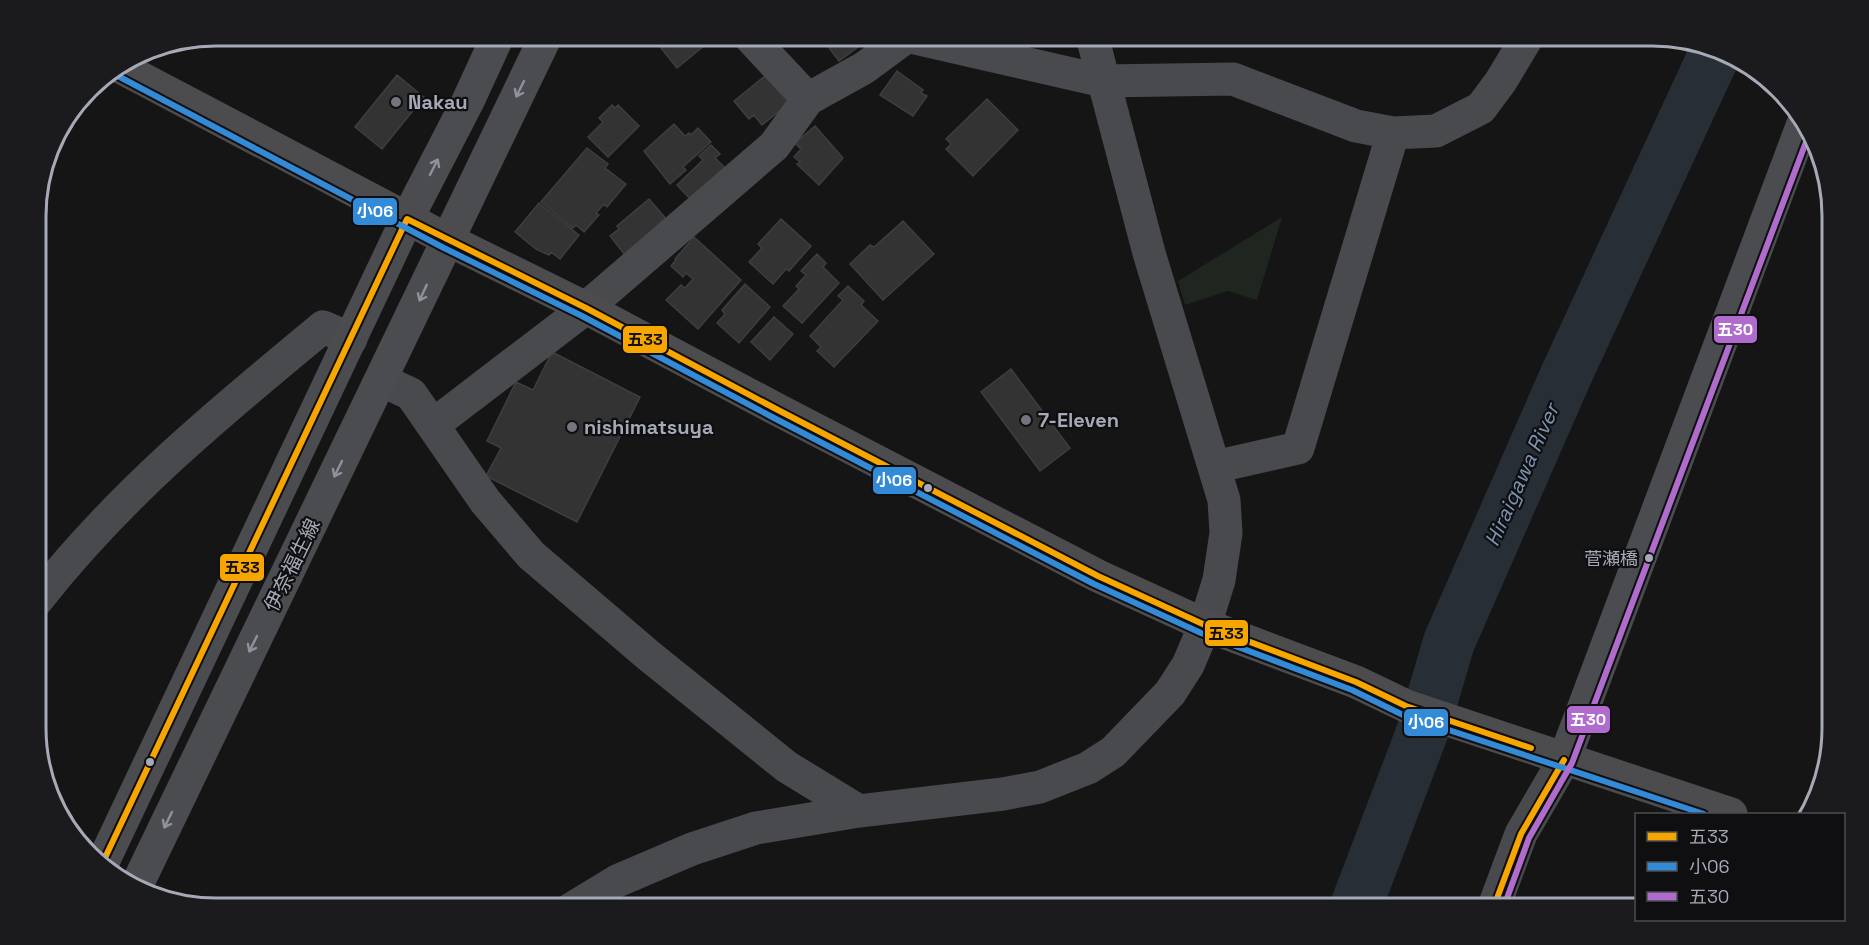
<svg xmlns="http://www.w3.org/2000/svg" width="1869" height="945" viewBox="0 0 1869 945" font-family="'Space Grotesk','Noto Sans JP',sans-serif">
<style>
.green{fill:#1f251f}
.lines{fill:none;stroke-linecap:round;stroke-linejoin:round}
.river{stroke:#282e36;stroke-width:52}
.building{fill:#333334;stroke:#3d3e41;stroke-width:1.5}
.minor{stroke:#494a4e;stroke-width:33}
.major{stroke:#4b4c50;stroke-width:33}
.highway{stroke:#4c4c4f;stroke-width:33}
.bus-1-casing{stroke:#0f0f11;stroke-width:10}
.bus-2-casing{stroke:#0f0f11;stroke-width:10}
.bus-3-casing{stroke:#0f0f11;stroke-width:10}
.bus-1{stroke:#f7a600;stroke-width:6}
.bus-2{stroke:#338bd7;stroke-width:6}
.bus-3{stroke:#b06ccc;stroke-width:6}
.oneway{stroke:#8f929c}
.poi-dot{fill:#73757e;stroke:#0f0f11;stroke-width:2}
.bus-dot{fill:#a6a9b6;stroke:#0f0f11;stroke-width:2}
.labels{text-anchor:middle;stroke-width:4.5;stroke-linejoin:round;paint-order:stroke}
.bus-label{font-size:18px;fill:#a6a9b6;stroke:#0f0f11;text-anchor:end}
.poi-label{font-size:20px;font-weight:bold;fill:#a6a9b6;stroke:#0f0f11;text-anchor:start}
.street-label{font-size:20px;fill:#a6a9b6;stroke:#0f0f11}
.water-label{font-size:21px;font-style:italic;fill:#7c94b1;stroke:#0f0f11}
.rim{fill:none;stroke:#a6a9b6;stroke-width:3}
.line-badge{stroke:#0f0f11;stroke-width:2}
.badge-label{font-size:16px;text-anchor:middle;font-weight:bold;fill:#fff}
.pale-badge-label{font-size:16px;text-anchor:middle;font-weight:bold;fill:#111}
</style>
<rect width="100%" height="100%" fill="#151515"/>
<path class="green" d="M 1282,217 L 1257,300 L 1228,291 L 1185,305 L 1178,281 Z"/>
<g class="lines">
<path class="river" d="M 1355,909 L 1423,730 L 1449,642 L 1567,373 L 1716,51"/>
</g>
<path class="building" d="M 656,36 L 716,36 L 677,68 L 653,38 Z
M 820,36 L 873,36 L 839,61 Z
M 897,71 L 923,90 L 921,93 L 927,96 L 913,116 L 880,95 Z
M 770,72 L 789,103 L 762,125 L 754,115 L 749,119 L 734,101 Z
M 397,75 L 424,97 L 382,149 L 355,127 Z
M 987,99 L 1018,130 L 973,176 L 946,149 L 951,144 L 946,139 Z
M 612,105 L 615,108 L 618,105 L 639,126 L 608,157 L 588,137 L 603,122 L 599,118 Z
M 674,124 L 685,136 L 689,133 L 691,135 L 698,128 L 711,142 L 683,167 L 686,170 L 670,184 L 644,151 Z
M 815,126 L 843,158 L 819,185 L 797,164 L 800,162 L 794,157 L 801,149 L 795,143 Z
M 711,145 L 720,154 L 715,158 L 726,169 L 692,201 L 677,185 L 703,160 L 699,156 Z
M 587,148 L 608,164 L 605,168 L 626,184 L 607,207 L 604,204 L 596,213 L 599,215 L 584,232 L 576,225 L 573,228 L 541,202 Z
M 649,199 L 667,220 L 625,255 L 610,236 L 619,229 L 617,226 Z
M 539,203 L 579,235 L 560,259 L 551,252 L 549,255 L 536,249 L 515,232 Z
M 781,219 L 811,246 L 789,271 L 786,269 L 773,284 L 749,262 L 762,248 L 758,244 Z
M 903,221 L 934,254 L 883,300 L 850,264 L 870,245 L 874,247 Z
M 694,237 L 741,280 L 698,329 L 666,300 L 681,285 L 685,288 L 693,279 L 686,273 L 683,277 L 671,266 L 676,260 L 675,259 Z
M 817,254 L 826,263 L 823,267 L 839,283 L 802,323 L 783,306 L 799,289 L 796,286 L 806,275 L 801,271 Z
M 745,284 L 770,307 L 739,343 L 717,323 L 725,314 L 722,310 Z
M 848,286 L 864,301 L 861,305 L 878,321 L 834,367 L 817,351 L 821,347 L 810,336 L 843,300 L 838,296 Z
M 774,317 L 793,334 L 770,360 L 751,342 Z
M 552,352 L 640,397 L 577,522 L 486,476 L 501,448 L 487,441 L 516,382 L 533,390 Z
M 1011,369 L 1070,448 L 1040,471 L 981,392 Z"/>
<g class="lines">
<path class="minor" d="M 749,36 L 808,99
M 906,36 L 1103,81 L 1233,79 L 1356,126 L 1393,133 L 1436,131 L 1481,108 L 1501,81 L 1528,36
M 381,380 L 411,394 L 485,501 L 531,555 L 648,655 L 787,767 L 859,811
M 433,425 L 586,308 L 774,146 L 808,99 L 864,68 L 906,37
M 1214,467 L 1298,448 L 1393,133
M 37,600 C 120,494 220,412 323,327 L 351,339
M 571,909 L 617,881 L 692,849 L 756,828 L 859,811 L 1003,794 L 1040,787 L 1088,768 L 1113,752 L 1170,693 L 1188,665 L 1205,625 L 1219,580 L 1226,533 L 1224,500 L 1149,253 L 1092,36
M 1493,909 L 1521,834 L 1564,760"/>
<path class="major" d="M 1564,760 L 1804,121
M 103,862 L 407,219 L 468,101 L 498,36
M 135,889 L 546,36"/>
<path class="highway" d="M 120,67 L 448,240 L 586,308 L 778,410 L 1098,576 L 1205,625 L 1356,682 L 1406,706 L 1731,814"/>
<g class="bus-1-casing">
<path id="bus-1" d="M 103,862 L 407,219 L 586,308 L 778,410 L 1098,576 L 1205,625 L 1356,682 L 1406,706 L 1531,748
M 1493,909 L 1521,834 L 1564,760"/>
</g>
<g class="bus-2-casing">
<path id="bus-2" d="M 116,75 L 444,248 L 582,316 L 774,418 L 1094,584 L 1201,633 L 1352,690 L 1403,715 L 1704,814"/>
</g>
<g class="bus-3-casing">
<path id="bus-3" d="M 1503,909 L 1529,838 L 1572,763 L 1809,134"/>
</g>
<use href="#bus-1" class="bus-1"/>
<use href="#bus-2" class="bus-2"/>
<use href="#bus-3" class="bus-3"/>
</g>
<defs><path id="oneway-shaft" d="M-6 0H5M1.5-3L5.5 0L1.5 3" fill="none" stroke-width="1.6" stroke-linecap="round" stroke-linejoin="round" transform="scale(1.5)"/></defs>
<g class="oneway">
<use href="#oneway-shaft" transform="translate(520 89) rotate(116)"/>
<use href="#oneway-shaft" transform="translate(434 167) rotate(-63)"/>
<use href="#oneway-shaft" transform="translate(423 293) rotate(115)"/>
<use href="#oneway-shaft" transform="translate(338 469) rotate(116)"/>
<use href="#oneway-shaft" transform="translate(253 644) rotate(116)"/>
<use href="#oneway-shaft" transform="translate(168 820) rotate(116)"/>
</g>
<g class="poi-dot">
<circle cx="396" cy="102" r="6"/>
<circle cx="1026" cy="420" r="6"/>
<circle cx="572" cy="427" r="6"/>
</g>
<g class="bus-dot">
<circle cx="928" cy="488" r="5"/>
<circle cx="1649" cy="558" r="5"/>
<circle cx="150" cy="762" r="5"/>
</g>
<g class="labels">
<g class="bus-label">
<text x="1638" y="565">菅瀬橋</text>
</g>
<g class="poi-label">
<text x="408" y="109">Nakau</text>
<text x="1038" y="427">7-Eleven</text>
<text x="584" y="434">nishimatsuya</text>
</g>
<g class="street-label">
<text transform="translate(292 565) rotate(-64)" y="7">伊奈福生線</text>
</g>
<g class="water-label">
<text transform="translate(1522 475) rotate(-66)" y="7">Hiraigawa River</text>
</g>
</g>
<path d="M0 0H1869V945H0ZM216 46H1652A170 170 0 0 1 1822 216V728A170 170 0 0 1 1652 898H216A170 170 0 0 1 46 728V216A170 170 0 0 1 216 46Z" fill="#1b1b1e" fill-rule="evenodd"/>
<path class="rim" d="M216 46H1652A170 170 0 0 1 1822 216V728A170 170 0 0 1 1652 898H216A170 170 0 0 1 46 728V216A170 170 0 0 1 216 46Z"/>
<g class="line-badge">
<rect x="352" y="197" width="46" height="29" rx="6" fill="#338bd7"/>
<rect x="1713" y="315" width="45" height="29" rx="6" fill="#b06ccc"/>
<rect x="622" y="325" width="46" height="29" rx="6" fill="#f7a600"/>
<rect x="872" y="466" width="45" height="29" rx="6" fill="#338bd7"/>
<rect x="219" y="553" width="46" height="29" rx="6" fill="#f7a600"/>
<rect x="1204" y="619" width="45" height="28" rx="6" fill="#f7a600"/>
<rect x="1566" y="705" width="45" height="29" rx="6" fill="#b06ccc"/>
<rect x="1403" y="708" width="46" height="29" rx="6" fill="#338bd7"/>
</g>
<g class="badge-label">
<text x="375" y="217">小06</text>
<text x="1735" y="335">五30</text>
<text x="894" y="486">小06</text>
<text x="1588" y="725">五30</text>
<text x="1426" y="728">小06</text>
</g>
<g class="pale-badge-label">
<text x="645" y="345">五33</text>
<text x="242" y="573">五33</text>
<text x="1226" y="639">五33</text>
</g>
<rect x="1635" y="813" width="210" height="108" fill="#0f0f11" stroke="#4b4d53" stroke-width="1.5"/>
<rect x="1647" y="832" width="30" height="9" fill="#f7a600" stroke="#4b4d53" stroke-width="1.5"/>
<text x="1689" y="843" font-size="18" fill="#a6a9b6">五33</text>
<rect x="1647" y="862" width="30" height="9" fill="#338bd7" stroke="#4b4d53" stroke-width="1.5"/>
<text x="1689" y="873" font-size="18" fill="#a6a9b6">小06</text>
<rect x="1647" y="892" width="30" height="9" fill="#b06ccc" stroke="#4b4d53" stroke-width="1.5"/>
<text x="1689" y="903" font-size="18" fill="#a6a9b6">五30</text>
</svg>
